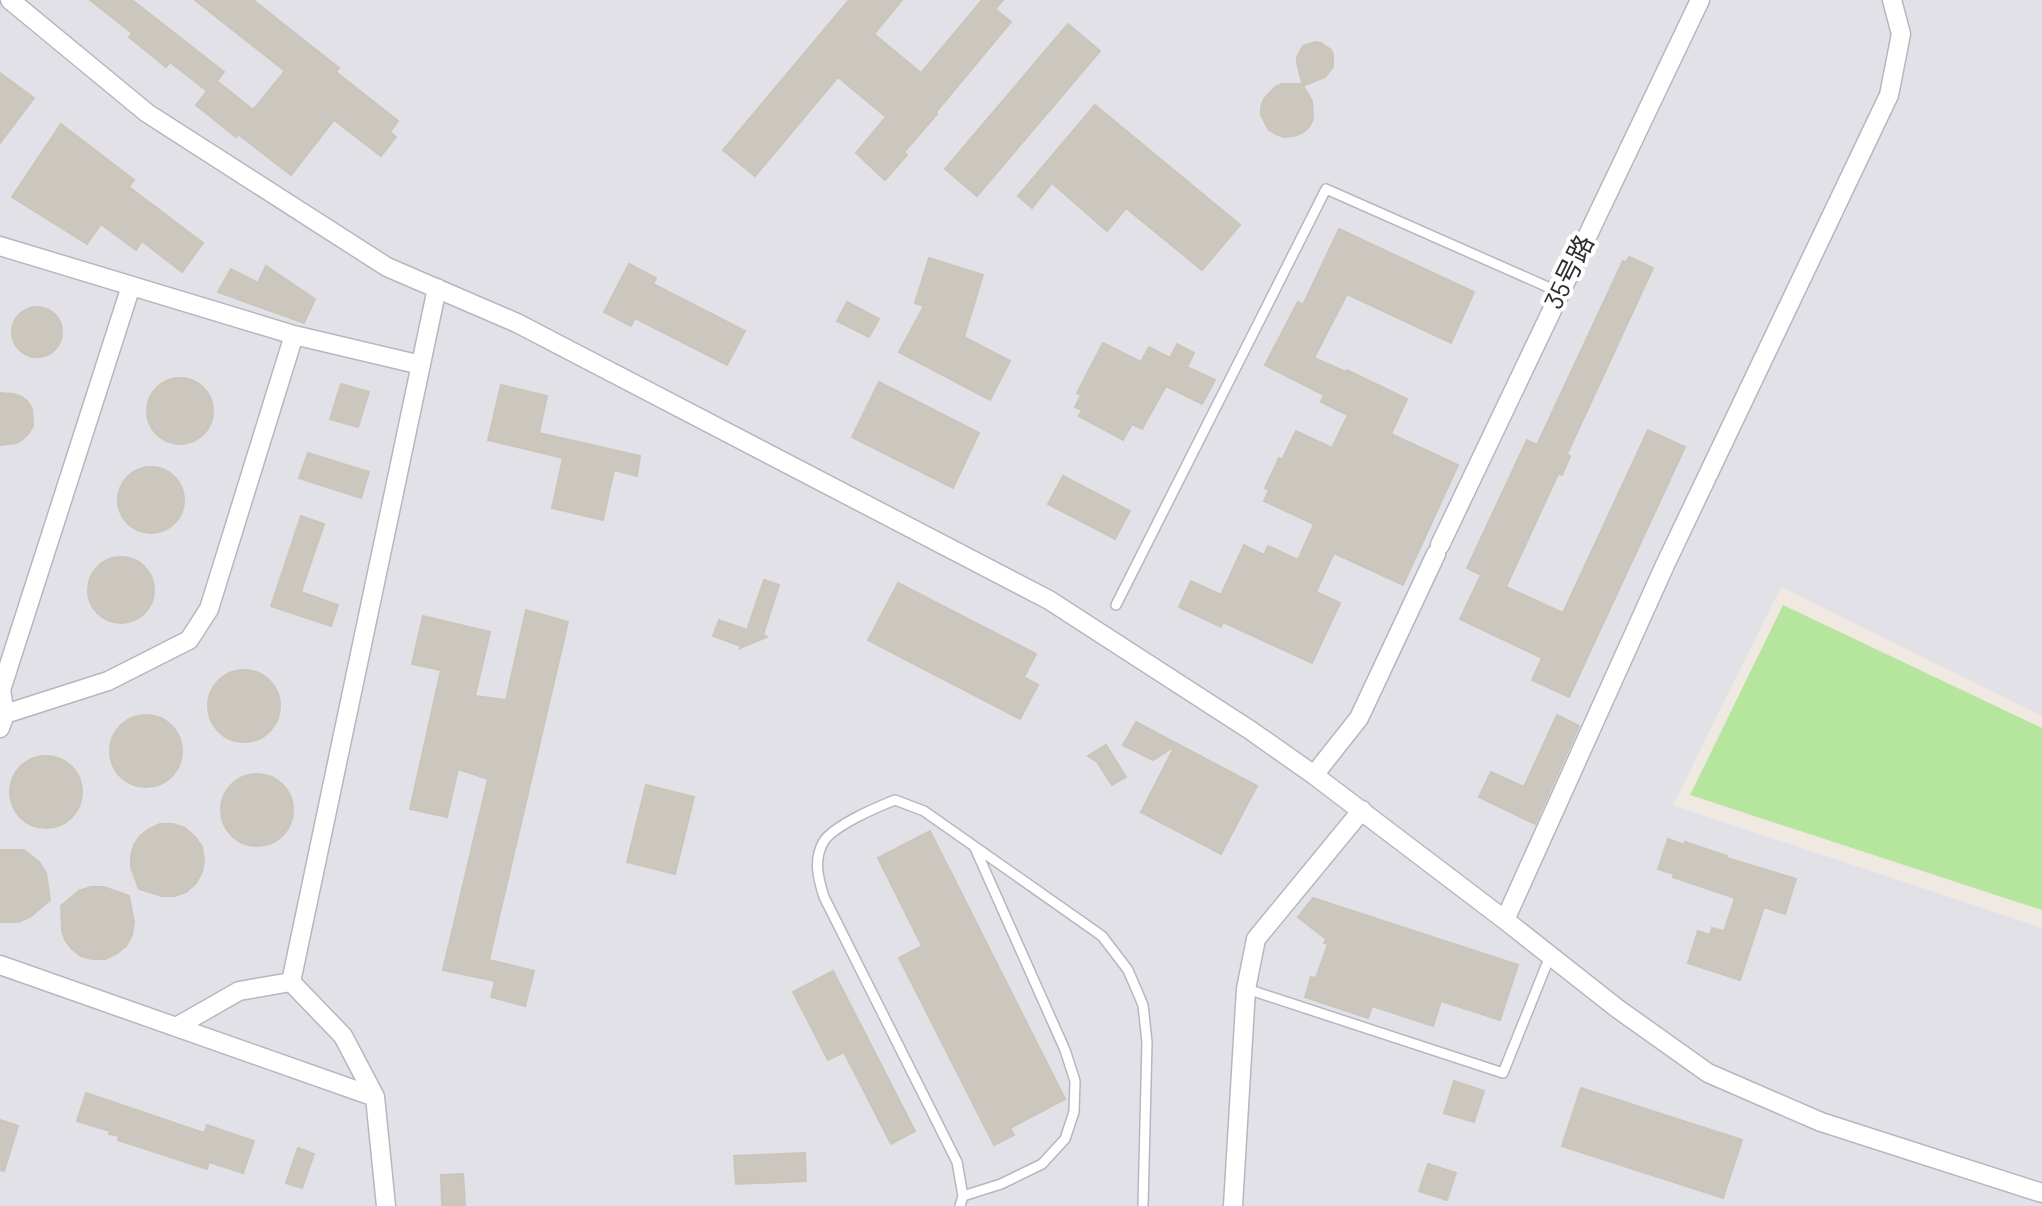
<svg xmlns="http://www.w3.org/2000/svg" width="2042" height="1206" viewBox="0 0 2042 1206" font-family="Barlow,'Noto Sans SC',sans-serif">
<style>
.industrial{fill:#e3e1e8}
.green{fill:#b6e59e}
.building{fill:#cbc7bf;stroke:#cbc5ba;stroke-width:2}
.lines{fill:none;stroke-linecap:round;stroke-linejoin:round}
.service-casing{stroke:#b4b7c1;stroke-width:12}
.minor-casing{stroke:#b4b7c1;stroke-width:21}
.service{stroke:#fff;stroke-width:9}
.minor{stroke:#fff;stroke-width:18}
.labels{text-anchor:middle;stroke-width:8;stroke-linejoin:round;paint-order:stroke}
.street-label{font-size:26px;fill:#2e2e2e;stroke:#fff}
</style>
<rect width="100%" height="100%" fill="#efe9e1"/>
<path class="industrial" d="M 0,0 L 2042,0 L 2042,716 L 1781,587 L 1673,805 L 2042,928 L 2042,1206 L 0,1206 Z"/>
<path class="green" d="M 1783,605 L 2042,728 L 2042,910 L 1690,795 Z"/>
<path class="building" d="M 90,0 L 132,0 L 224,72 L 217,81 L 253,110 L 285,71 L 195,0 L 253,0 L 339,68 L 336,72 L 398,121 L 390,132 L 396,137 L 381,156 L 334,120 L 291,175 L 238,134 L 236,137 L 196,105 L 207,91 L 170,62 L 166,67 L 129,37 L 132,33 Z
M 849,0 L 902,0 L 874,34 L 921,73 L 982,0 L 1003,0 L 995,9 L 1011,22 L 936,112 L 937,114 L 904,152 L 907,155 L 885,180 L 856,153 L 886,117 L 838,77 L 755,176 L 723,150 Z
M 1068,24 L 1100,51 L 977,196 L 945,169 Z
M 1315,42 L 1321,43 L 1331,50 L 1333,55 L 1333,67 L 1325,77 L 1303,86 L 1297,63 L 1297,57 L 1303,46 Z
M 0,73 L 34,98 L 0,143 Z
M 1282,84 L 1302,84 L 1312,101 L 1313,119 L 1309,127 L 1302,133 L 1294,136 L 1284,137 L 1276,134 L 1269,130 L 1261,115 L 1261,107 L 1264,99 L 1275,87 Z
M 1095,105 L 1240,225 L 1202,270 L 1126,208 L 1107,231 L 1052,183 L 1032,208 L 1018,196 Z
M 61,124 L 134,180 L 129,187 L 203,243 L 182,272 L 142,241 L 136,250 L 101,224 L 87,244 L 12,197 Z
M 1339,229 L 1474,292 L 1451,343 L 1347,294 L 1314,358 L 1346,372 L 1347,370 L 1407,399 L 1391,434 L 1458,465 L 1403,585 L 1334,553 L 1316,592 L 1340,603 L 1312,663 L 1223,622 L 1221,627 L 1179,607 L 1191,581 L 1221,595 L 1244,545 L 1264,555 L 1268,546 L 1298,560 L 1314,524 L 1264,501 L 1269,490 L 1265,488 L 1279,458 L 1282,460 L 1296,431 L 1332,448 L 1348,415 L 1321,402 L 1324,395 L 1265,365 L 1298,302 L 1303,305 Z
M 1629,257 L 1653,268 L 1567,454 L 1570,456 L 1562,475 L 1558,474 L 1506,587 L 1563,613 L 1648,430 L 1685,447 L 1569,697 L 1532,680 L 1542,658 L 1460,619 L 1481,575 L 1467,568 L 1527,440 L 1537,445 L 1623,261 L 1626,262 Z
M 929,258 L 983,275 L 964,337 L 1010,361 L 990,400 L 899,352 L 924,306 L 915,303 Z
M 629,264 L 656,278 L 653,284 L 745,331 L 727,365 L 635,318 L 631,326 L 604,312 Z
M 266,266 L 315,299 L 304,323 L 218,292 L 231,269 L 258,283 Z
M 847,302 L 879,319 L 869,337 L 837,321 Z
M12 332a25 25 0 1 1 50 0a25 25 0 1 1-50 0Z
M 1103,343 L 1141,362 L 1149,347 L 1170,358 L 1177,344 L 1194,353 L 1187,367 L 1215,380 L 1202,404 L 1166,386 L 1142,429 L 1132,424 L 1123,440 L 1079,416 L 1082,410 L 1075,407 L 1081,395 L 1077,393 Z
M147 411a33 33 0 1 1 66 0a33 33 0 1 1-66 0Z
M 879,382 L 979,433 L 953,488 L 852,437 Z
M 341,384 L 369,392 L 358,427 L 330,419 Z
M 501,385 L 547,396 L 539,433 L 640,456 L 637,476 L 614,470 L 603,520 L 552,508 L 563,458 L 488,440 Z
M 0,393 L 14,394 L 22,397 L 28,402 L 32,409 L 33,426 L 29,433 L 23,439 L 16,443 L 0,445 Z
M 308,453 L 369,472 L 361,498 L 299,478 Z
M118 500a33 33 0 1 1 66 0a33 33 0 1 1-66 0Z
M 1063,476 L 1130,511 L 1115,539 L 1048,504 Z
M 301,516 L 324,524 L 301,592 L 338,605 L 331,626 L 271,606 Z
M88 590a33 33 0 1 1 66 0a33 33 0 1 1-66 0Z
M 764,580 L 779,585 L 763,635 L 767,637 L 740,648 L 741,646 L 713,636 L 719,620 L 747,630 Z
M 898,583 L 1036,654 L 1024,677 L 1038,685 L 1020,719 L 868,640 Z
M 526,610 L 568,622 L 489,960 L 534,971 L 525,1006 L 491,997 L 495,981 L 443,970 L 488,779 L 458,769 L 447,817 L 410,809 L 441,670 L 412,664 L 423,616 L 490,632 L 475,696 L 506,700 Z
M208 706a36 36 0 1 1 72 0a36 36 0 1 1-72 0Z
M110 751a36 36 0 1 1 72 0a36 36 0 1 1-72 0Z
M 1557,715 L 1579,726 L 1535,824 L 1479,797 L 1491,772 L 1524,787 Z
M 1136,722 L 1257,786 L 1221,854 L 1141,812 L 1175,746 L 1153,760 L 1123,745 Z
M 1106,745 L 1126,777 L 1112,785 L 1097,762 L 1088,756 Z
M10 792a36 36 0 1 1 72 0a36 36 0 1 1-72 0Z
M221 810a36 36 0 1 1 72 0a36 36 0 1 1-72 0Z
M 646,785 L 694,797 L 675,874 L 627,862 Z
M 160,824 L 173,824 L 185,828 L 195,837 L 202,847 L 204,860 L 202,872 L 196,883 L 186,892 L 174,896 L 162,896 L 139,889 L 131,867 L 131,856 L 134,845 L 140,836 L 149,829 Z
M 930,831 L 1065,1099 L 1010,1128 L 1014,1135 L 994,1145 L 899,958 L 922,946 L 878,858 Z
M 1668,839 L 1685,845 L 1685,842 L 1727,856 L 1727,858 L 1796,879 L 1785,914 L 1764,907 L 1740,980 L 1688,963 L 1698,931 L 1710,935 L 1712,928 L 1724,931 L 1735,898 L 1673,877 L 1674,874 L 1658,869 Z
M 0,850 L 24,850 L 39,862 L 46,873 L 50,900 L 30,917 L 18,922 L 0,922 Z
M 91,887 L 104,887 L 129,896 L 134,922 L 132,935 L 126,946 L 116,954 L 105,959 L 92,959 L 81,956 L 72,949 L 65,940 L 62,930 L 61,906 L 79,891 Z
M 1313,898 L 1518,965 L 1500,1020 L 1441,1001 L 1433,1026 L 1372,1006 L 1368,1018 L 1305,997 L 1311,977 L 1316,978 L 1328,944 L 1324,943 L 1326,939 L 1298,917 Z
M 833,971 L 915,1131 L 891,1144 L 844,1052 L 828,1060 L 793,992 Z
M 1454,1081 L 1484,1091 L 1474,1122 L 1444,1113 Z
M 1581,1088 L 1742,1140 L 1723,1198 L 1562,1146 Z
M 86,1093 L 204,1133 L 207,1125 L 254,1141 L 243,1173 L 209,1162 L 207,1169 L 118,1140 L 119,1136 L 109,1134 L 110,1131 L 77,1121 Z
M 0,1120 L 18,1126 L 4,1171 L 0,1170 Z
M 298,1148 L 314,1154 L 302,1188 L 286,1183 Z
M 805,1153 L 806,1181 L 736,1184 L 734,1156 Z
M 1428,1164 L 1456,1173 L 1447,1200 L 1419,1191 Z
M 463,1174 L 465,1206 L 442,1206 L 441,1175 Z"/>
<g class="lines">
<g class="service-casing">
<path id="service" d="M 1116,605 L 1326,189 L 1559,292
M 1247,989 L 1503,1073 L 1550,956
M 963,1196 L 1001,1184 L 1042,1164 L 1065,1139 L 1074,1112 L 1075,1081 L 1065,1050 L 975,848
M 960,1206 L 963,1196 L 957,1162 L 824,897 C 818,878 813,859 824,841 C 835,825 877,807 895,800 L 924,811 L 1102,936 L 1128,970 L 1143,1005 L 1147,1042 L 1143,1206"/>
</g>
<g class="minor-casing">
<path id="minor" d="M 10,0 L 147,113 L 387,267 L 517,323 L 1049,600 L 1250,730 L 1314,775 L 1505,920 L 1618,1009 L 1708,1073 L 1821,1122 L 2042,1193
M 0,246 L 294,335 L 421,365
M 1440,545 L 1700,0
M 5,714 L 108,681 L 189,640 L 209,609 L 294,335
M 0,728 L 5,714 L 1,690 L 131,286
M 1314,775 L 1359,718 L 1436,554
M 1505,920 L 1665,565 L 1889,95 L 1901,34 L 1892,0
M 0,965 L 375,1097 L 386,1206
M 291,982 L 437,288
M 176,1027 L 239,991 L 291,982 L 343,1036 L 375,1097
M 1233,1206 L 1246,989 L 1256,939 L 1362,810"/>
</g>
<use href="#service" class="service"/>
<use href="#minor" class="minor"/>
</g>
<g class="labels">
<g class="street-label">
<text transform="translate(1569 272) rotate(-64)" y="9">35号路</text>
</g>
</g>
</svg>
